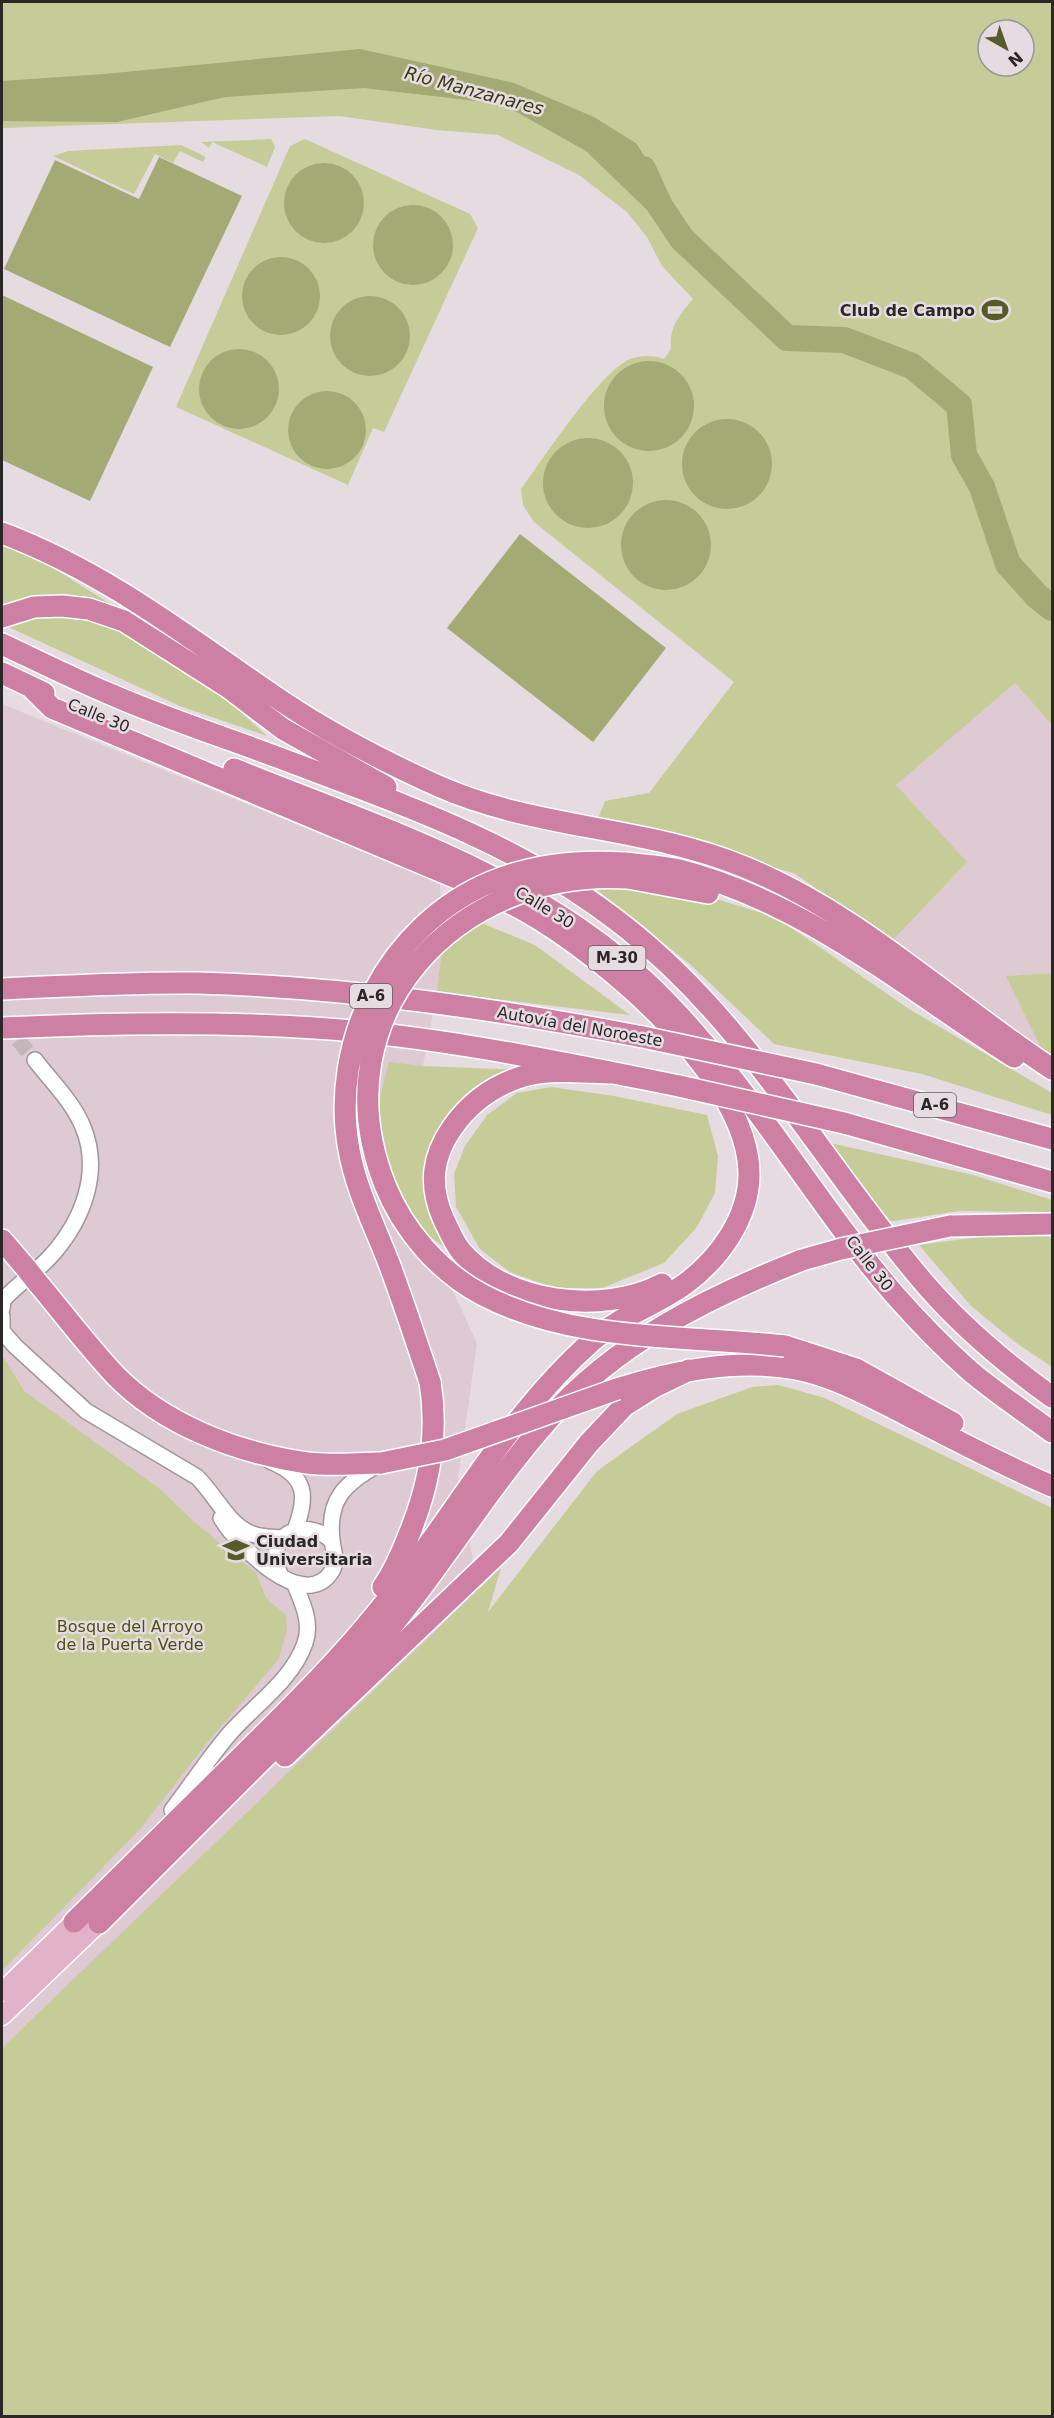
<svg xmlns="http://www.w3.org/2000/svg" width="1054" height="2418" viewBox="0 0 1054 2418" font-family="'DejaVu Sans',sans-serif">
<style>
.built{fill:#ddcad2}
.green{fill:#c5cc98;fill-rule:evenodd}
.water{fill:#a3aa74}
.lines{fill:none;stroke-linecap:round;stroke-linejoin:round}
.river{stroke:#a3aa74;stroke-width:26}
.minor-tunnel{stroke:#c1b7bb;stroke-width:15;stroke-dasharray:15 8;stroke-linecap:butt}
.minor-casing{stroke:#a1979b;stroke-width:18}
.major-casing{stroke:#fff;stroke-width:21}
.highway-casing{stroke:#fff;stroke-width:24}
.minor{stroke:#fff;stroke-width:15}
.major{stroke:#e2b2c8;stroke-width:18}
.highway{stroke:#ce7fa4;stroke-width:21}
.highway-bridge-casing{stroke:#fff;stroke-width:24;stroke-linecap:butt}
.highway-bridge{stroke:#ce7fa4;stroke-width:21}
.labels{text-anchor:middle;stroke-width:5;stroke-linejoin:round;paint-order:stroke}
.shield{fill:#e6dbe0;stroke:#635d5f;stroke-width:1.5}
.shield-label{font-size:15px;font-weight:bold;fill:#2b2728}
.poi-label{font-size:16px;font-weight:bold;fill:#2b2728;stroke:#e6dbe0;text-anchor:end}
.street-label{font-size:16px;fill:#2b2728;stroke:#e6dbe0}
.park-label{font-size:16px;fill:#4c5113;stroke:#e6dbe0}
.water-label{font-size:18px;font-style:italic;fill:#373b10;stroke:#e6dbe0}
</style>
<rect width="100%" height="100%" fill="#e6dbe0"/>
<path class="built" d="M 1015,683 L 1052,725 L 1052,973 L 1007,976 L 1041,1048 L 892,941 L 934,896 L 896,785 Z
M 2,704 L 440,883 L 443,960 L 405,1160 L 426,1234 L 477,1343 L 458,1479 L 484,1621 L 2,2416 Z"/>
<path class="green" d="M 2,2 L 1052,2 L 1052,725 L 1015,683 L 896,785 L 967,862 L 892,941 L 794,873 L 597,821 L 605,801 L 649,793 L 734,682 L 534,522 L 523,505 L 521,489 C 544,458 597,376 628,360 C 639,355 652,355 664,359 L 671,349 C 669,327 679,316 693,299 L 662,266 L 647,237 L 627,212 L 579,175 L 498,135 L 437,130 L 339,116 L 2,128 ZM 988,30 L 1024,30 L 1024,66 L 988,66 Z
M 271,139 L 275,147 L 267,167 L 212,142 L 209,148 L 201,142 Z
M 305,139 L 470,214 L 478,228 L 384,432 L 373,428 L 348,485 L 176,407 L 290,146 Z
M 181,145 L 206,157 L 203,162 L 180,151 L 173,163 L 155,154 L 134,194 L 53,156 L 68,151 Z
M 2,542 L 34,556 L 149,628 L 267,736 L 180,706 L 2,624 Z
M 660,882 L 776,917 L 909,1009 L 1052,1093 L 1052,1115 L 922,1074 L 774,1044 L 692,966 L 592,886 Z
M 477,921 L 535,945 L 630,1015 L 437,992 L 443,942 Z
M 1052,973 L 1052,1054 L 1041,1048 L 1006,976 Z
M 389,1062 L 423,1066 L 523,1070 L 433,1148 L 438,1207 L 472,1267 L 426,1234 L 387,1175 L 376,1113 Z
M 551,1087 L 614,1096 L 707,1115 L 718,1156 L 715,1193 L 697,1227 L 664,1263 L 602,1288 L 553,1288 L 510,1272 L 480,1249 L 456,1207 L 454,1174 L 465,1146 L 487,1115 L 517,1093 Z
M 826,1142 L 973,1175 L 1052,1200 L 1052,1212 L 959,1211 L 887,1222 Z
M 1001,1234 L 1052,1237 L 1052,1367 L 1015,1342 L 971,1306 L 919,1245 Z
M 2,1355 L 24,1391 L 160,1489 L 192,1520 L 256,1573 L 266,1598 L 286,1615 L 287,1631 L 278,1660 L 207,1743 L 141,1828 L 2,1971 Z
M 778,1385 L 825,1398 L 1052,1508 L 1052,2416 L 2,2416 L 2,2048 L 501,1568 L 488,1612 L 597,1471 L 677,1414 L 752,1387 Z"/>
<path class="water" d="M 360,49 L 514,83 L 594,117 L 637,144 L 665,191 L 650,213 L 586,151 L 502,104 L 364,88 L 225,97 L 117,122 L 2,121 L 2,81 L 104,74 Z
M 159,157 L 242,196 L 170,347 L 4,269 L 55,160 L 139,199 Z
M284 203a40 40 0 1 1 80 0a40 40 0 1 1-80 0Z
M373 245a40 40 0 1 1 80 0a40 40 0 1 1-80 0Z
M242 296a39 39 0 1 1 78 0a39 39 0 1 1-78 0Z
M 2,295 L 153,367 L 90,501 L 2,460 Z
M330 336a40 40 0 1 1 80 0a40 40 0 1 1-80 0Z
M199 389a40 40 0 1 1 80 0a40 40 0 1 1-80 0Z
M604 406a45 45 0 1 1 90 0a45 45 0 1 1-90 0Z
M288 430a39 39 0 1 1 78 0a39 39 0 1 1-78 0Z
M682 464a45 45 0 1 1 90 0a45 45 0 1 1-90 0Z
M543 483a45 45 0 1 1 90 0a45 45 0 1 1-90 0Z
M621 545a45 45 0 1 1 90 0a45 45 0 1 1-90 0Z
M 520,534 L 666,648 L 593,742 L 447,628 Z"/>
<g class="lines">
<path class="river" d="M 643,169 L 660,206 L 682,239 L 787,338 L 844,340 L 912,366 L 959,405 L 964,455 L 982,487 L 1008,564 L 1037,596 L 1052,608"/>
<path class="minor-tunnel" d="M 3,1022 L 35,1060"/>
<g class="minor-casing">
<path id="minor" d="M 2,1309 L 3,1300 C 18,1284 36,1272 50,1257 C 82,1222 102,1173 83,1127 C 73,1102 51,1081 35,1060
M 2,1316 L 2,1331 L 15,1346 L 86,1411 L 197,1477 C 214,1493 227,1523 250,1533 C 260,1538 273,1537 283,1538
M 270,1461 C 307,1476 308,1496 295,1530
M 221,1518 C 237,1545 304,1615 332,1571 C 338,1560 333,1551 332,1540 C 327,1498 346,1483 379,1464
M 280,1574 C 262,1537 303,1514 332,1541
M 172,1810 C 192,1784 210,1756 231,1732 C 255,1705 293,1679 305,1643 C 312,1623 303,1604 295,1585"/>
</g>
<g class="major-casing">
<path id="major" d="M 2,1992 L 74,1922
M 2,2016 L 99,1923"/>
</g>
<g class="highway-casing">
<path id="highway" d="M 2,533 C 108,573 190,639 283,702 C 331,734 383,761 436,785 C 533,829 644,826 742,866 C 859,913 948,1001 1052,1069
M 2,617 L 34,607 L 62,606 L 89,609 L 124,621 L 229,688 L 283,729 L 386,787
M 2,644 C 38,661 74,679 110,694 C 167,719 227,738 285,760 C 407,806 520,844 624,926 C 745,1020 818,1156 915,1272 C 954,1320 1002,1361 1052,1397
M 2,673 L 44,693
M 32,688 L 52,708 L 459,879 C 481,890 504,899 525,911 C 603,955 749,1077 749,1174 C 749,1218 719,1259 685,1284 C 656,1305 620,1316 592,1341 C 506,1417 452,1521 380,1609 C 336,1664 285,1713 235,1763 C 181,1816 128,1869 74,1922
M 234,769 C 377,827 530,874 645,981 C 743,1073 807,1193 894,1294 C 917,1320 944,1348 970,1371 C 996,1393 1025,1412 1052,1432
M 624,863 C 642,865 661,866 679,870 C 805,902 906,988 1014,1057
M 628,878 L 708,893
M 2,989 C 66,986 132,982 197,983 C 347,987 496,1009 643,1037
M 2,1028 C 107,1023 211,1021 315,1028 C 438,1036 559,1062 679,1086
M 615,1073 C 586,1073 552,1068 524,1076 C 494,1085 470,1102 452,1128 C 432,1157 429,1185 443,1218 C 448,1228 453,1241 460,1250 C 504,1304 603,1315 662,1284
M 816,1074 L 1052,1139
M 844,1123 L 1052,1182
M 950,1226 L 1052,1224
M 2,1240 L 26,1268
M 37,1282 C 63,1313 87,1345 114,1374 C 163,1425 238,1453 307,1463 C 331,1466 357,1463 381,1463
M 785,1346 L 856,1369 L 953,1423
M 617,1389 C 675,1371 735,1358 796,1369 C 836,1377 869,1396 905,1414 C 954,1439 1002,1465 1052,1486
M 383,1587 C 394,1571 401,1555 408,1537 C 429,1487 439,1436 430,1382
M 285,1756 L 509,1543 L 589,1443 L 624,1406 L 654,1387 L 689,1370
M 99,1923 C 160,1862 220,1802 280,1742 C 309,1713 340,1685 367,1655 C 433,1581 482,1495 547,1421 C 615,1343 708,1297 802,1260"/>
</g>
<use href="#minor" class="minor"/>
<use href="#major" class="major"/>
<use href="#highway" class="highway"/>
<g class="highway-bridge-casing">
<path id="highway-bridge" d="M 628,878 C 456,867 318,1016 385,1185 C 403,1230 439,1272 483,1295 C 575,1343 684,1335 785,1346
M 643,1037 L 816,1074
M 679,1086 L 844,1123
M 802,1260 L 841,1249 L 950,1226
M 26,1268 L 37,1282
M 430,1382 C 417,1343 404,1304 390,1266 C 376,1229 356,1190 349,1150 C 329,1042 388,925 491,882 C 534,864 579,860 624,863
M 381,1463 L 445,1450 L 617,1389"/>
</g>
<use href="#highway-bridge" class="highway-bridge"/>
</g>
<defs>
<g id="stadium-bare" transform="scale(2.07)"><path d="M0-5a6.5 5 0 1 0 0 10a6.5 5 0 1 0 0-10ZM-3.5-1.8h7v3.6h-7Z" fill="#555b29" stroke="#e6dbe0" stroke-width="2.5" paint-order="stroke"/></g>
<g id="university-bare" transform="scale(2.07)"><path d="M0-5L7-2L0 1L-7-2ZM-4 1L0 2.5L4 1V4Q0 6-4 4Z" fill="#555b29" stroke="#e6dbe0" stroke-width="2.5" paint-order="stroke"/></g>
</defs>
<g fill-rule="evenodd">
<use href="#stadium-bare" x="995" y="310"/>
<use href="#university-bare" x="236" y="1550"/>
</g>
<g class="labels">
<g class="shield">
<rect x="588.5" y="946" width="57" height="24" rx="4.5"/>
<rect x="350" y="984" width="42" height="24" rx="4.5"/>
<rect x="914" y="1093" width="42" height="24" rx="4.5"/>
</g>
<g class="shield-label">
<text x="617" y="963">M-30</text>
<text x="371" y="1001">A-6</text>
<text x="935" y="1110">A-6</text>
</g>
<g class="poi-label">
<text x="975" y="316">Club de Campo</text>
<text x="256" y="1547" text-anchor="start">Ciudad<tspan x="256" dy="18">Universitaria</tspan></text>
</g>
<g class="street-label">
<text transform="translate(99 715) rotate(22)" y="6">Calle 30</text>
<text transform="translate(545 907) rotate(31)" y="6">Calle 30</text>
<text transform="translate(580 1026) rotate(10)" y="6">Autovía del Noroeste</text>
<text transform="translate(870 1263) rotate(52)" y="6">Calle 30</text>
</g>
<g class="park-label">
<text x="130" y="1632">Bosque del Arroyo<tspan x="130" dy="18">de la Puerta Verde</tspan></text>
</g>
<g class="water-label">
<text transform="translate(474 91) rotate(15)" y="6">Río Manzanares</text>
</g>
</g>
<rect width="1054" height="2418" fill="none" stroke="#2b2728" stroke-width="6"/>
<g transform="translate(1006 48) rotate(140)"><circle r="28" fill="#e6dbe0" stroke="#9b9396" stroke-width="1.5"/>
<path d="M0-4.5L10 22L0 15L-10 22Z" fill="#555b29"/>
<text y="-9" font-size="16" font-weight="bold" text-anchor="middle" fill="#2b2728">N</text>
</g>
</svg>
